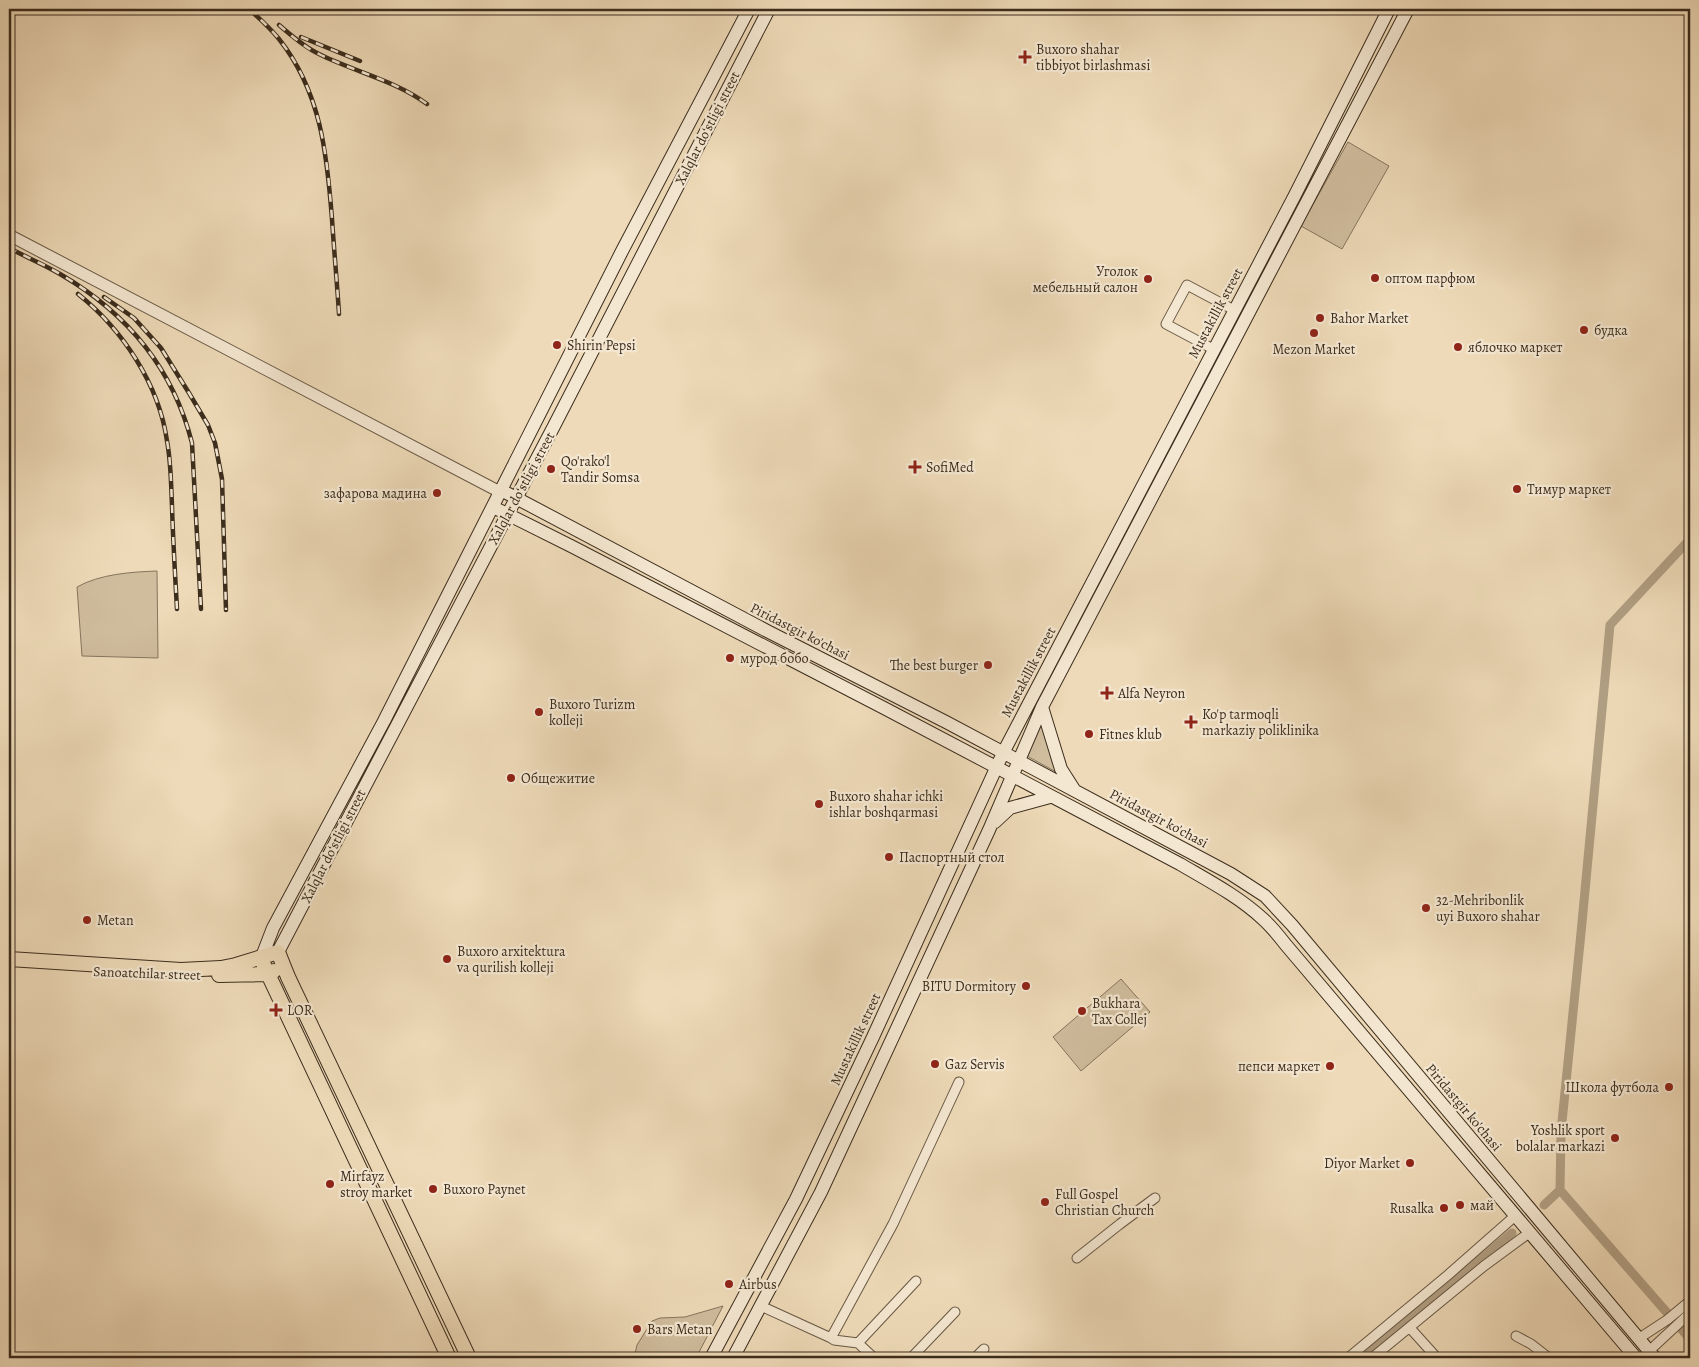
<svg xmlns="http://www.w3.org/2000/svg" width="1699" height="1367" viewBox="0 0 1699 1367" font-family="Alegreya,serif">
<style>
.green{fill:#d0bd9e;stroke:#86755e}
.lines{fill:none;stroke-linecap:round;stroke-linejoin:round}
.canal{stroke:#b19f83;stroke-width:9}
.minor-casing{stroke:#685844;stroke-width:11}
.tertiary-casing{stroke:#685844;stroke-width:13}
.secondary-casing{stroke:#3c2d1d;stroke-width:14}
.primary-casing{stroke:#3c2d1d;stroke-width:16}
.minor{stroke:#f4e7d1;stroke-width:9}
.tertiary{stroke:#f4e7d1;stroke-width:11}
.secondary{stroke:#f4e7d1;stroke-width:12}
.primary{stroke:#eedab8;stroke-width:14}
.rail-casing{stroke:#3c2d1d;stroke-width:4.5}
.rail{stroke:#f4e7d1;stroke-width:2.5;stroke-dasharray:8;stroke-linecap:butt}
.poi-dot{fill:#8f2418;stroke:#f4e7d1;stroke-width:2}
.labels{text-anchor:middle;stroke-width:4.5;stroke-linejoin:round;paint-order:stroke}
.poi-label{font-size:14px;fill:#3c2d1d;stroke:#f4e7d1;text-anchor:start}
.street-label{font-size:14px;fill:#3c2d1d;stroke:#f4e7d1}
</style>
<rect width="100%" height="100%" fill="#eedab8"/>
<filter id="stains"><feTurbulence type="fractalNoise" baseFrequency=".004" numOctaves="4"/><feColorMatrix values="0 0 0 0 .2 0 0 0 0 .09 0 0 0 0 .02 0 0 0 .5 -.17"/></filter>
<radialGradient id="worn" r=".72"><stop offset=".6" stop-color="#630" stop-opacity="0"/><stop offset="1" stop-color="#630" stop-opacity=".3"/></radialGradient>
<path class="green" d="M 1348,142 L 1389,166 L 1342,249 L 1301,226 Z
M 157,571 L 158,658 L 82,656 L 77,587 C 100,574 131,572 157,571 Z
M 1042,718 L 1058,773 L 1027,756 Z
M 1121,979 L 1150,1012 L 1081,1071 L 1053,1037 Z
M 723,1306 L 696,1358 L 634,1358 L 637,1345 L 652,1321 L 660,1318 L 685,1317 Z"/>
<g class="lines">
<path class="canal" d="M 1560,1190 L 1690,1339
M 1544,1205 L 1560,1190 L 1561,1132 L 1581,933 L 1610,625 L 1690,539
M 1363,1358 L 1512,1233"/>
<g class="minor-casing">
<path id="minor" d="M 1213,349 L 1166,324 L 1187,285 L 1234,310
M 1077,1258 L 1120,1224 L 1155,1198
M 761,1306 L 831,1338 L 893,1224 L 959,1082
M 1410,1328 L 1437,1358
M 1516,1336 L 1531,1344 L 1549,1358
M 831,1338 L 834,1340 L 858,1343 L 874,1358
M 1638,1339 L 1667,1320 L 1690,1301
M 858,1343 L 916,1281
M 1649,1351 L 1690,1313
M 911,1358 L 955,1312
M 975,1358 L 984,1349
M 1348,1358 L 1448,1275 L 1515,1216
M 1372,1358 L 1484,1266 L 1529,1233"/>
</g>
<g class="tertiary-casing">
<path id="tertiary" d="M 9,235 L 500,492"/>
</g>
<g class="secondary-casing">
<path id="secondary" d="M 501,490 L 769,632 L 946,722 L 1231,874 L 1265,896 L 1292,925 L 1655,1358
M 493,507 L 571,546 L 884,708 L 1180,864 C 1209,881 1238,896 1263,919 C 1272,927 1279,936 1286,945 L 1636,1358
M 1042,707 L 1061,769 L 1075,791
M 995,822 L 1010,808 L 1050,797
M 278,952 L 554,426 L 769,9
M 261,959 L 273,928 L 384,721 L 621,253 L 749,9
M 711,1358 L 796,1199 L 873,1037 L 1003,753 L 1295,195 L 1389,9
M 733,1358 L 821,1192 L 989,830 L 1042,707 L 1408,9"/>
</g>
<g class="primary-casing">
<path id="primary" d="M 9,959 L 181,970 L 221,968 L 236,965 L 278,952 L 288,977 L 469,1358
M 261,959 L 449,1358
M 219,975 L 269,974 L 274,971"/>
</g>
<use href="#minor" class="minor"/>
<use href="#tertiary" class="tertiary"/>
<use href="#secondary" class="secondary"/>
<use href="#primary" class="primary"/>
<g class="rail-casing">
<path id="rail" d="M 249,9 C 259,18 270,28 279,39 C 321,92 327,154 332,219 C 334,250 337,282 339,314
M 279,25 C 292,36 304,47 319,54 C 355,72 394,80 427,104
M 301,37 L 360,61
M 9,248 C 26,257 43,264 60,274 C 127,313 173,368 192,443 L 201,609
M 78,294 C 122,329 159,384 167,441 C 171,462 171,484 172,506 C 173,540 175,574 177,609
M 104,297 L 134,318 L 161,348 L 189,393 L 208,425 L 215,443 L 222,479 L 226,610"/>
</g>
<use href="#rail" class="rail"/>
</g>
<g class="poi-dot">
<path d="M1022.5 49.5h5v5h5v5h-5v5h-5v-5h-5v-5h5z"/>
<circle cx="1375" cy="278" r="5"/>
<circle cx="1148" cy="279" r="5"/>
<circle cx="1320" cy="318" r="5"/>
<circle cx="1584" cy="330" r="5"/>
<circle cx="1314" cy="333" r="5"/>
<circle cx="557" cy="345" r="5"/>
<circle cx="1458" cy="347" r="5"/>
<path d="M912.5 459.5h5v5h5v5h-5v5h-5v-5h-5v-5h5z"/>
<circle cx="551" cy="469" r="5"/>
<circle cx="1517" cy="489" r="5"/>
<circle cx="437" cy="493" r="5"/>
<circle cx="730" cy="658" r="5"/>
<circle cx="988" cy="665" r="5"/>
<path d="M1104.5 685.5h5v5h5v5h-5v5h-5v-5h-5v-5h5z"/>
<circle cx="539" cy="712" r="5"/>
<path d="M1188.5 714.5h5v5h5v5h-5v5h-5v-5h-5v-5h5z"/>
<circle cx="1089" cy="734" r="5"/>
<circle cx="511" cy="778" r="5"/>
<circle cx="819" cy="804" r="5"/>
<circle cx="889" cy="857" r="5"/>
<circle cx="1426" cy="908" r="5"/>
<circle cx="87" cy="920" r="5"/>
<circle cx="447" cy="959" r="5"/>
<circle cx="1026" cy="986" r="5"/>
<path d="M273.5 1002.5h5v5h5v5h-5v5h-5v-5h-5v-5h5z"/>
<circle cx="1082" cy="1011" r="5"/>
<circle cx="935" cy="1064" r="5"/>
<circle cx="1330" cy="1066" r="5"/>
<circle cx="1669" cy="1087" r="5"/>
<circle cx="1615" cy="1138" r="5"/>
<circle cx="1410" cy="1163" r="5"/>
<circle cx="330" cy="1184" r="5"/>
<circle cx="433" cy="1189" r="5"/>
<circle cx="1045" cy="1202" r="5"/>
<circle cx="1460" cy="1205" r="5"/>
<circle cx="1444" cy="1208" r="5"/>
<circle cx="729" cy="1284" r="5"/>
<circle cx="637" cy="1329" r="5"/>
</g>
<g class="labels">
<g class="poi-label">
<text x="1036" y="54">Buxoro shahar<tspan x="1036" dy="16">tibbiyot birlashmasi</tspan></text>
<text x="1138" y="276" text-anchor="end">Уголок<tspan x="1138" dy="16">мебельный салон</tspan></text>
<text x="1385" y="283">оптом парфюм</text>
<text x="1330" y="323">Bahor Market</text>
<text x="1594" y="335">будка</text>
<text x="567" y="350">Shirin Pepsi</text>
<text x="1468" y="352">яблочко маркет</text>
<text x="1314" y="354" text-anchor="middle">Mezon Market</text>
<text x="561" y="466">Qo'rako'l<tspan x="561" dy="16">Tandir Somsa</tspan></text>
<text x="926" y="472">SofiMed</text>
<text x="1527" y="494">Тимур маркет</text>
<text x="427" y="498" text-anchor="end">зафарова мадина</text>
<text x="740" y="663">мурод бобо</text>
<text x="978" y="670" text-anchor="end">The best burger</text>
<text x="1118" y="698">Alfa Neyron</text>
<text x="549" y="709">Buxoro Turizm<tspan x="549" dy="16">kolleji</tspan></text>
<text x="1202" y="719">Ko'p tarmoqli<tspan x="1202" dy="16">markaziy poliklinika</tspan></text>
<text x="1099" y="739">Fitnes klub</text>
<text x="521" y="783">Общежитие</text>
<text x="829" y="801">Buxoro shahar ichki<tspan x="829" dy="16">ishlar boshqarmasi</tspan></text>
<text x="899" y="862">Паспортный стол</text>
<text x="1436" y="905">32-Mehribonlik<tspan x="1436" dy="16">uyi Buxoro shahar</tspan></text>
<text x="97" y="925">Metan</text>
<text x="457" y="956">Buxoro arxitektura<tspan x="457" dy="16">va qurilish kolleji</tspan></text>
<text x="1016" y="991" text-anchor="end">BITU Dormitory</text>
<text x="1092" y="1008">Bukhara<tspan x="1092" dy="16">Tax Collej</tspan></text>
<text x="287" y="1015">LOR</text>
<text x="945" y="1069">Gaz Servis</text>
<text x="1320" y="1071" text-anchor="end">пепси маркет</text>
<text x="1659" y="1092" text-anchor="end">Школа футбола</text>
<text x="1605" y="1135" text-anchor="end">Yoshlik sport<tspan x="1605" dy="16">bolalar markazi</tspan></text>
<text x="1400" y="1168" text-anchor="end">Diyor Market</text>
<text x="340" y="1181">Mirfayz<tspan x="340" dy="16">stroy market</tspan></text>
<text x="443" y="1194">Buxoro Paynet</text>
<text x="1055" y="1199">Full Gospel<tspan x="1055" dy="16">Christian Church</tspan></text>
<text x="1470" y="1210">май</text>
<text x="1434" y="1213" text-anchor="end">Rusalka</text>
<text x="739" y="1289">Airbus</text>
<text x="647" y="1334">Bars Metan</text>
</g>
<g class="street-label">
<text transform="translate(707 128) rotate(-63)" y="5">Xalqlar doʻstligi street</text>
<text transform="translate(1215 313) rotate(-62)" y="5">Mustakillik street</text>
<text transform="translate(521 488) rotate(-62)" y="5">Xalqlar doʻstligi street</text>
<text transform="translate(800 631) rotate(27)" y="5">Piridastgir ko'chasi</text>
<text transform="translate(1028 672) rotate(-62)" y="5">Mustakillik street</text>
<text transform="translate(1159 818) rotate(28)" y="5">Piridastgir ko'chasi</text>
<text transform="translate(333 846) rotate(-63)" y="5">Xalqlar doʻstligi street</text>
<text transform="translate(147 973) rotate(2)" y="5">Sanoatchilar street</text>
<text transform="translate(855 1039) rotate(-65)" y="5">Mustakillik street</text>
<text transform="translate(1464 1107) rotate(50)" y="5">Piridastgir ko'chasi</text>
</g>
</g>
<rect width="1699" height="1367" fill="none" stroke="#eedab8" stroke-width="30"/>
<rect x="10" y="10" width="1679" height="1347" fill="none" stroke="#3c2d1d" stroke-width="2.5"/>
<rect x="15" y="15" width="1669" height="1337" fill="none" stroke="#3c2d1d"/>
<rect width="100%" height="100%" filter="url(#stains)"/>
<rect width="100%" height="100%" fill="url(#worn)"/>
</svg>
